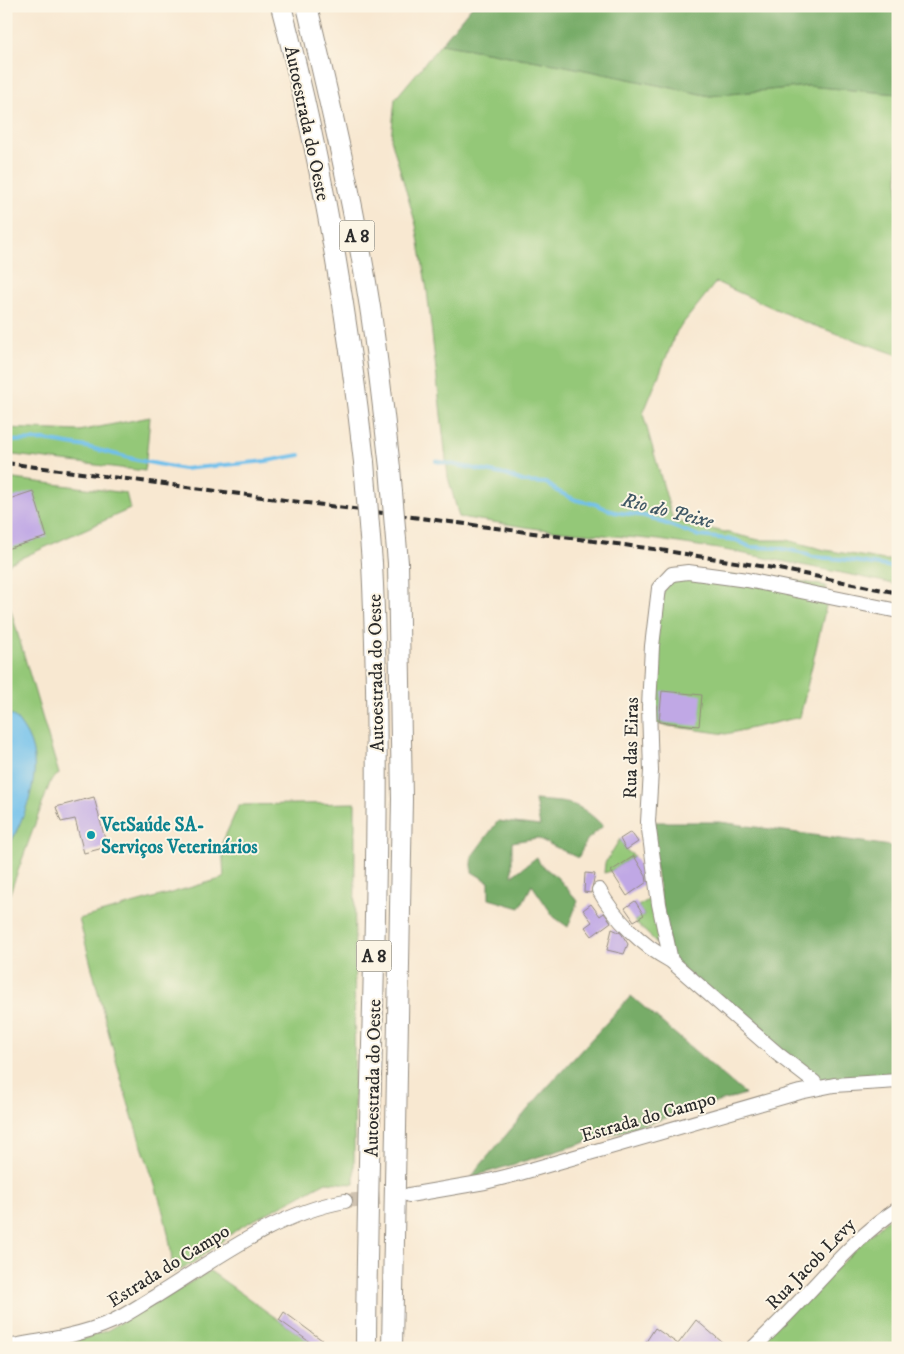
<svg xmlns="http://www.w3.org/2000/svg" width="904" height="1354" viewBox="0 0 904 1354" font-family="'IM FELL DW Pica',serif">
<style>
.green{fill:#94c878;stroke:#607a52}
.forest{fill:#77ac68;stroke:#516c4a}
.water{fill:#70c0eb;stroke:#4e768b}
.lines{fill:none;stroke-linecap:round;stroke-linejoin:round}
.stream{stroke:#70c0eb;stroke-width:4}
.building{fill:#c0a8e5}
.minor-tunnel{stroke:#cfc2b0;stroke-width:14;stroke-dasharray:14 7;stroke-linecap:butt}
.minor-casing{stroke:#928a7e;stroke-width:16}
.highway-casing{stroke:#928a7e;stroke-width:22}
.minor{stroke:#fff;stroke-width:14}
.highway{stroke:#fff;stroke-width:20}
.rail{stroke:#2b2b2b;stroke-width:4;stroke-dasharray:8 4;stroke-linecap:butt}
.highway-bridge-casing{stroke:#928a7e;stroke-width:22;stroke-linecap:butt}
.highway-bridge{stroke:#fff;stroke-width:20}
.culture-dot{fill:#0f9aa8;stroke:#fcf5e5;stroke-width:2}
.labels{text-anchor:middle;stroke-width:4;stroke-linejoin:round;paint-order:stroke}
.shield{fill:#fcf5e5;stroke:#6a6863;stroke-width:1}
.shield-label{font-size:18px;font-weight:bold;fill:#2b2b2b}
.street-label{font-size:19px;fill:#2b2b2b;stroke:#fcf5e5}
.culture-label{font-size:19px;font-weight:bold;fill:#0d838f;stroke:#fcf5e5;text-anchor:start}
.water-label{font-size:20px;font-style:italic;fill:#405865;stroke:#fcf5e5}
</style>
<rect width="100%" height="100%" fill="#fcf5e5"/>
<filter id="ink" filterUnits="userSpaceOnUse"><feTurbulence type="fractalNoise" baseFrequency=".02" numOctaves="2"/><feDisplacementMap in="SourceGraphic" scale="10" xChannelSelector="R" yChannelSelector="G"/><feConvolveMatrix kernelMatrix="1 2 1 2 8 2 1 2 1" color-interpolation-filters="sRGB"/></filter>
<filter id="wash" filterUnits="userSpaceOnUse"><feTurbulence type="fractalNoise" baseFrequency=".0096" numOctaves="4" result="noise"/><feDisplacementMap in="SourceGraphic" scale="20" xChannelSelector="R" yChannelSelector="G"/><feGaussianBlur stdDeviation="1.12" result="paint"/><feColorMatrix in="noise" values="0 0 0 0 0 0 0 0 0 0 0 0 0 0 0 0 0 1.4 0 .05"/><feComposite in="paint" operator="in"/></filter>
<g filter="url(#wash)">
<rect width="100%" height="100%" fill="#f8e8d1"/>
<path class="green" d="M 441,44 L 566,66 L 710,96 L 808,86 L 898,94 L 898,355 L 804,322 L 716,282 L 677,331 L 643,414 L 673,520 L 759,540 L 787,540 L 825,550 L 885,560 L 898,560 L 898,585 L 852,575 L 725,550 L 659,540 L 539,529 L 459,517 L 448,477 L 427,290 L 416,225 L 391,139 L 395,99 Z
M 150,417 L 145,471 L 6,454 L 6,428 L 79,431 Z
M 6,478 L 126,493 L 130,509 L 8,564 L 6,573 Z
M 672,574 L 776,577 L 826,586 L 826,606 L 800,717 L 726,734 L 649,723 L 658,604 Z
M 6,594 L 59,774 L 51,780 L 6,904 L 6,852 L 19,826 L 9,714 L 6,713 Z
M 355,803 L 354,1184 L 326,1182 L 239,1228 L 193,1263 L 172,1273 C 173,1225 148,1168 134,1122 C 113,1055 97,986 79,919 L 224,878 L 222,843 L 239,805 Z
M 620,839 L 626,850 L 634,856 L 611,871 L 604,873 L 605,863 Z
M 652,898 L 662,950 L 654,940 L 634,921 L 644,915 L 638,906 Z
M 898,1209 L 898,1348 L 753,1348 Z
M 210,1271 L 318,1348 L 29,1348 L 86,1338 L 108,1330 Z"/>
<path class="forest" d="M 472,6 L 898,6 L 898,94 L 808,86 L 710,96 L 566,66 L 441,44 Z
M 535,800 C 569,803 577,800 603,826 L 587,840 L 578,858 L 537,838 L 512,842 L 512,876 L 537,857 L 540,864 L 558,878 L 578,901 L 568,927 L 554,917 L 532,885 L 520,908 L 489,899 L 489,882 L 472,872 L 472,856 L 498,821 L 540,826 Z
M 648,822 L 720,822 L 898,847 L 898,1075 L 821,1082 L 671,961 Z
M 631,996 L 745,1094 L 472,1177 L 478,1168 L 541,1094 Z"/>
<path class="water" d="M 6,713 C 15,715 18,721 23,728 C 49,766 25,815 6,852 Z"/>
<g class="lines">
<path class="stream" d="M 6,441 L 44,440 L 87,447 L 137,460 L 183,469 L 267,461 L 300,455
M 436,461 L 506,475 L 525,482 L 546,483 L 559,492 L 576,500 L 595,504 L 614,512 L 645,516 L 699,536 L 736,540 L 750,547 L 778,548 L 800,552 L 813,557 L 840,559 L 898,568"/>
</g>
<g id="blocks">
<path class="building" d="M 33,491 L 47,537 L 6,549 L 6,500 Z
M 662,691 L 702,695 L 699,726 L 659,722 Z
M 94,797 L 107,847 L 84,853 L 75,819 L 61,822 L 56,807 Z
M 631,832 L 638,842 L 626,850 L 620,839 Z
M 634,856 L 646,876 L 647,882 L 627,896 L 611,871 Z
M 585,873 L 595,874 L 591,893 L 584,892 Z
M 635,901 L 644,915 L 634,921 L 625,908 Z
M 591,904 L 600,916 L 604,913 L 611,922 L 592,936 L 585,927 L 592,922 L 583,910 Z
M 612,929 L 621,933 L 628,944 L 624,954 L 607,950 Z
M 284,1312 L 322,1340 L 322,1348 L 318,1348 L 279,1320 Z
M 696,1320 L 729,1348 L 642,1348 L 655,1328 L 678,1344 Z"/>
</g>
</g>
<g filter="url(#ink)">
<use href="#blocks" fill-opacity="0" stroke="#928a7e" stroke-width="1"/>
<g class="lines">
<path class="minor-tunnel" d="M 345,1201 L 402,1196"/>
<g class="minor-casing">
<path id="minor" d="M 599,890 C 615,919 641,945 671,961
M 817,1088 L 814,1082 L 779,1055 L 671,961 L 659,904 L 648,822 L 651,771 L 649,707 L 652,646 L 659,588 L 672,574 L 688,572 L 747,580 L 898,611
M 409,1195 L 485,1182 L 513,1175 L 800,1092 L 834,1085 L 898,1081
M 6,1347 C 42,1341 80,1336 113,1321 C 128,1314 142,1304 156,1296 C 216,1259 274,1214 345,1201
M 753,1348 C 768,1333 783,1319 797,1304 C 830,1270 858,1235 898,1209"/>
</g>
<g class="highway-casing">
<path id="highway" d="M 281,6 C 321,156 347,308 364,462
M 307,6 C 331,106 354,205 370,307 C 378,360 384,414 390,468
M 366,1348 C 367,1086 385,825 372,563
M 392,1348 L 402,799 L 398,563"/>
</g>
<use href="#minor" class="minor"/>
<use href="#highway" class="highway"/>
<path class="rail" d="M 6,463 L 654,549 L 779,569 L 898,593"/>
<g class="highway-bridge-casing">
<path id="highway-bridge" d="M 364,462 L 372,563
M 390,468 L 398,563"/>
</g>
<use href="#highway-bridge" class="highway-bridge"/>
</g>
</g>
<circle class="culture-dot" cx="91" cy="835" r="5"/>
<g class="labels">
<g class="shield">
<rect x="339.5" y="220.5" width="35" height="31" rx="4"/>
<rect x="356.5" y="940.5" width="35" height="31" rx="4"/>
</g>
<g class="shield-label">
<text x="357" y="242">A 8</text>
<text x="374" y="962">A 8</text>
</g>
<g class="street-label">
<text transform="translate(308 123) rotate(78)" y="7">Autoestrada do Oeste</text>
<text transform="translate(375 673) rotate(-91)" y="7">Autoestrada do Oeste</text>
<text transform="translate(630 748) rotate(-89)" y="7">Rua das Eiras</text>
<text transform="translate(372 1078) rotate(-89)" y="7">Autoestrada do Oeste</text>
<text transform="translate(648 1116) rotate(-16)" y="7">Estrada do Campo</text>
<text transform="translate(810 1263) rotate(-46)" y="7">Rua Jacob Levy</text>
<text transform="translate(168 1265) rotate(-32)" y="7">Estrada do Campo</text>
</g>
<g class="culture-label">
<text x="101" y="831">VetSaúde SA-<tspan x="101" dy="22">Serviços Veterinários</tspan></text>
</g>
<g class="water-label">
<text transform="translate(668 510) rotate(14)" y="7">Rio do Peixe</text>
</g>
</g>
<rect width="904" height="1354" fill="none" stroke="#fcf5e5" stroke-width="25"/>
</svg>
